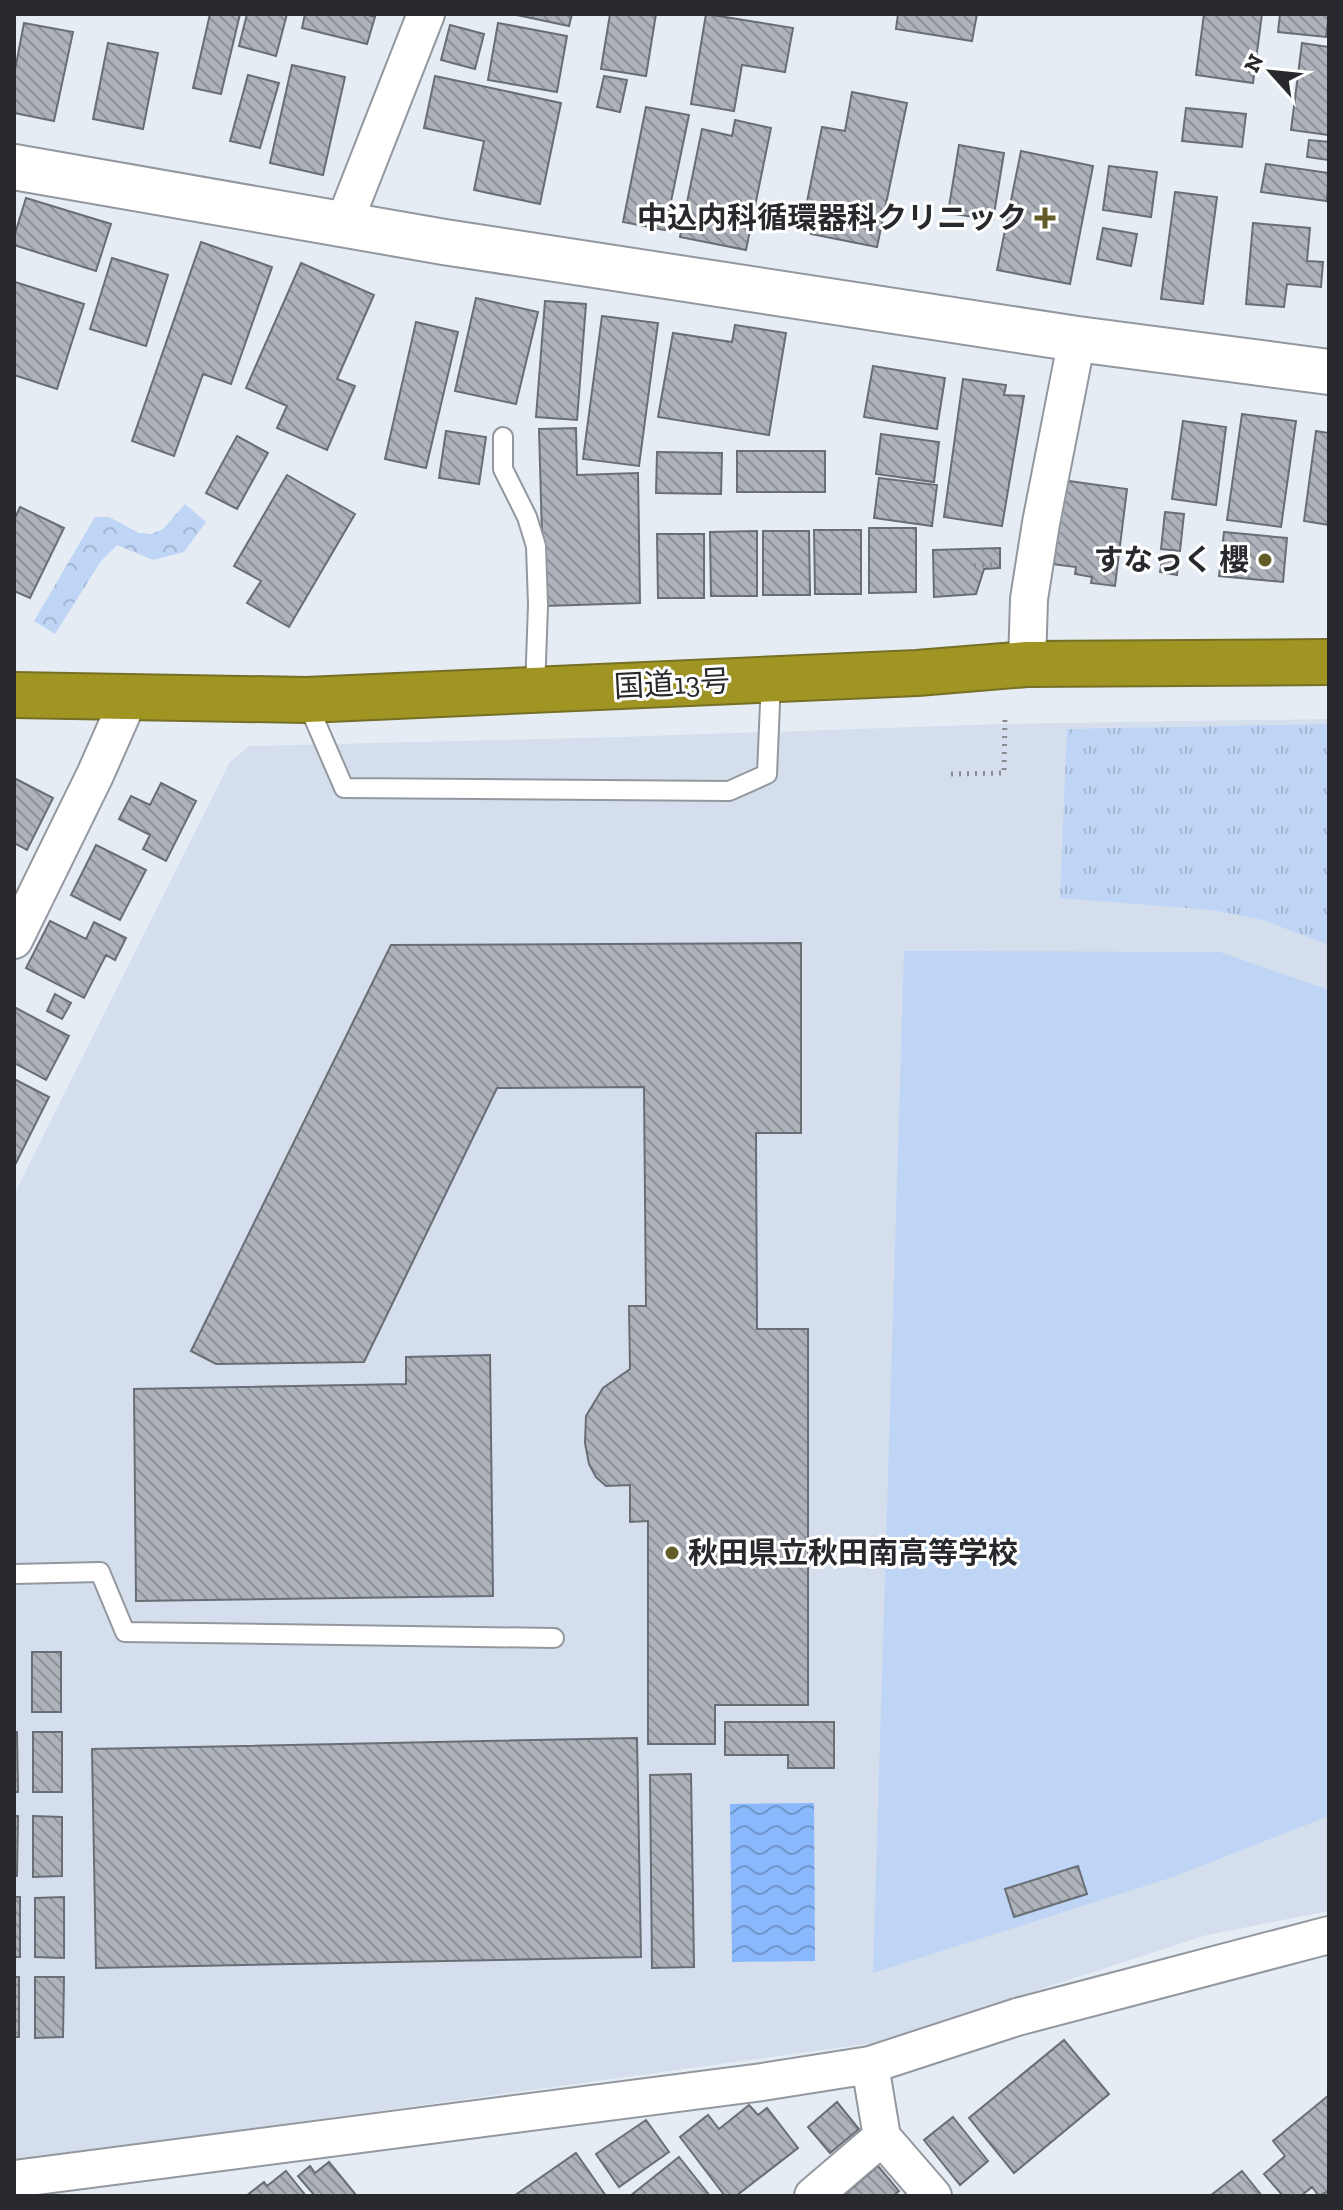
<svg xmlns="http://www.w3.org/2000/svg" width="1343" height="2210" viewBox="0 0 1343 2210" font-family="'Zilla Slab','Noto Sans JP',serif">
<style>
.built{fill:#d4deec}
.grass{fill:url(#grass-tufts)}
.forest{fill:url(#forest-crowns)}
.pitch{fill:#bfd5f5}
.water{fill:url(#water-waves)}
.building{fill:url(#building-back-hatch);stroke:#696e75;stroke-width:2}
.lines{fill:none;stroke-linecap:round;stroke-linejoin:round}
.lane-casing{stroke:#93989f;stroke-width:22}
.street-casing{stroke:#93989f;stroke-width:40}
.secondary-casing{stroke:#93989f;stroke-width:48}
.highway-casing{stroke:#766f26;stroke-width:48}
.path{stroke:#888c91;stroke-width:5;stroke-dasharray:2 6;stroke-linecap:butt}
.lane{stroke:#fff;stroke-width:18}
.street{stroke:#fff;stroke-width:36}
.secondary{stroke:#fff;stroke-width:44}
.highway{stroke:#a09523;stroke-width:44}
.poi-dot{fill:#615c28;stroke:#fff;stroke-width:3}
.labels{text-anchor:middle;stroke-width:6;stroke-linejoin:round;paint-order:stroke}
.poi-label{font-size:30px;font-weight:bold;fill:#27292c;stroke:#fff;text-anchor:end}
.street-label{font-size:30px;fill:#27292c;stroke:#fff}
</style>
<defs>
<pattern id="grass-tufts" width="24" height="20" patternUnits="userSpaceOnUse" patternTransform="scale(2)"><rect width="24" height="20" fill="#bfd5f5"/><path d="M3 7l-1-3M5 7V3M7 7l1-3M15 17l-1-3M17 17v-4M19 17l1-3" fill="none" stroke="#a4b7d2"/></pattern>
<pattern id="forest-crowns" width="20" height="18" patternUnits="userSpaceOnUse" patternTransform="scale(2)"><rect width="20" height="18" fill="#bfd5f5"/><path d="M2 6a3 3 0 1 1 6 0M12 15a3 3 0 1 1 6 0" fill="none" stroke="#a4b7d2"/></pattern>
<pattern id="water-waves" width="16" height="10" patternUnits="userSpaceOnUse" patternTransform="scale(2)"><rect width="16" height="10" fill="#89b8fc"/><path d="M0 5q4-4 8 0t8 0" fill="none" stroke="#7096cc"/></pattern>
<pattern id="building-back-hatch" width="6" height="6" patternUnits="userSpaceOnUse" patternTransform="scale(2)"><rect width="6" height="6" fill="#aeb3bb"/><path d="M-1 5l2 2M0 0l6 6M5-1l2 2" fill="none" stroke="#8e9298"/></pattern>
</defs>
<rect width="100%" height="100%" fill="#e6ecf4"/>
<path class="built" d="M 1329,719 L 1329,1911 L 1207,1935 L 874,2043 L 14,2161 L 14,1195 L 230,762 L 249,746 L 619,737 L 1002,724 Z"/>
<path class="grass" d="M 1329,724 L 1329,945 L 1263,920 L 1213,910 L 1060,898 L 1067,729 Z"/>
<path class="forest" d="M 185,504 L 206,522 L 184,552 L 153,560 L 117,545 L 101,561 L 55,634 L 34,621 L 95,517 L 109,517 L 139,533 L 151,534 L 163,529 Z"/>
<path class="pitch" d="M 904,951 L 1220,952 L 1329,990 L 1329,1816 L 1173,1877 L 873,1973 Z"/>
<path class="water" d="M 814,1803 L 815,1961 L 732,1962 L 730,1804 Z"/>
<path class="building" d="M 210,14 L 240,14 L 221,94 L 193,88 Z
M 247,14 L 287,14 L 276,56 L 239,46 Z
M 305,14 L 365,14 L 375,17 L 367,44 L 302,28 Z
M 512,14 L 572,14 L 569,26 Z
M 610,14 L 656,14 L 646,76 L 601,69 Z
M 706,14 L 793,28 L 785,72 L 742,65 L 734,111 L 691,104 Z
M 898,14 L 977,14 L 972,41 L 896,29 Z
M 1204,14 L 1262,14 L 1253,83 L 1196,75 Z
M 1280,14 L 1329,14 L 1326,37 L 1278,32 Z
M 24,23 L 73,32 L 54,121 L 14,113 L 14,75 Z
M 498,23 L 567,36 L 557,92 L 488,80 Z
M 450,25 L 484,34 L 475,69 L 441,60 Z
M 108,43 L 158,53 L 143,129 L 93,119 Z
M 1302,43 L 1329,47 L 1329,135 L 1291,130 Z
M 292,65 L 345,77 L 323,175 L 270,163 Z
M 248,75 L 279,83 L 260,148 L 230,141 Z
M 435,76 L 561,103 L 540,204 L 474,190 L 484,141 L 424,128 Z
M 604,76 L 627,80 L 620,112 L 597,107 Z
M 852,92 L 907,103 L 877,247 L 811,234 L 813,224 L 803,222 L 822,127 L 845,131 Z
M 646,107 L 689,115 L 665,230 L 623,222 Z
M 1186,108 L 1246,114 L 1242,147 L 1182,141 Z
M 735,120 L 771,128 L 746,250 L 680,237 L 702,129 L 732,136 Z
M 1309,140 L 1329,142 L 1329,160 L 1307,157 Z
M 959,145 L 1004,153 L 993,220 L 948,213 Z
M 1021,151 L 1093,166 L 1070,284 L 997,270 Z
M 1266,164 L 1329,173 L 1327,201 L 1261,192 Z
M 1109,166 L 1157,172 L 1151,217 L 1103,210 Z
M 1175,192 L 1217,197 L 1203,304 L 1161,299 Z
M 26,198 L 111,224 L 96,271 L 14,245 L 14,237 Z
M 1253,223 L 1310,228 L 1307,261 L 1323,262 L 1321,287 L 1287,284 L 1284,307 L 1246,304 Z
M 1103,228 L 1137,234 L 1131,266 L 1097,259 Z
M 201,242 L 272,267 L 231,384 L 203,374 L 174,456 L 132,441 Z
M 112,258 L 168,275 L 146,346 L 90,329 Z
M 301,263 L 374,295 L 337,379 L 355,386 L 327,450 L 277,428 L 287,406 L 246,388 Z
M 15,282 L 84,304 L 57,389 L 14,375 Z
M 476,298 L 538,312 L 516,404 L 455,391 Z
M 545,301 L 586,304 L 577,420 L 536,417 Z
M 602,316 L 658,323 L 639,466 L 583,459 Z
M 416,322 L 458,332 L 426,468 L 385,459 Z
M 735,325 L 786,333 L 769,435 L 658,417 L 673,333 L 732,342 Z
M 873,366 L 945,378 L 937,429 L 864,417 Z
M 963,379 L 1006,385 L 1004,395 L 1024,396 L 1002,526 L 944,517 Z
M 1242,414 L 1296,421 L 1281,527 L 1227,520 Z
M 1183,421 L 1226,427 L 1216,505 L 1172,499 Z
M 576,428 L 577,475 L 638,473 L 640,603 L 544,606 L 539,429 Z
M 446,431 L 486,437 L 479,484 L 439,478 Z
M 1316,431 L 1329,433 L 1329,525 L 1304,521 Z
M 881,434 L 939,442 L 934,482 L 876,474 Z
M 237,436 L 268,453 L 237,509 L 206,493 Z
M 737,451 L 825,451 L 825,492 L 737,492 Z
M 657,452 L 722,453 L 721,494 L 656,493 Z
M 287,475 L 355,514 L 289,627 L 247,603 L 261,581 L 234,566 Z
M 879,478 L 937,485 L 932,526 L 874,518 Z
M 1062,480 L 1127,489 L 1115,586 L 1091,583 L 1092,577 L 1075,574 L 1076,567 L 1051,564 Z
M 20,507 L 64,528 L 30,598 L 14,591 L 14,520 Z
M 1165,512 L 1184,514 L 1180,551 L 1161,549 Z
M 869,528 L 916,528 L 916,592 L 869,593 Z
M 814,530 L 861,530 L 861,594 L 815,594 Z
M 757,531 L 757,596 L 711,596 L 710,532 Z
M 763,531 L 809,531 L 810,595 L 763,595 Z
M 1224,532 L 1287,538 L 1283,582 L 1219,576 Z
M 657,534 L 704,534 L 704,598 L 658,598 Z
M 1000,548 L 1000,568 L 984,569 L 976,594 L 934,597 L 933,550 Z
M 1163,555 L 1179,557 L 1177,575 L 1160,572 Z
M 14,778 L 53,798 L 27,850 L 14,843 Z
M 161,783 L 196,801 L 166,861 L 143,849 L 150,835 L 119,819 L 131,796 L 150,805 Z
M 96,845 L 146,870 L 120,920 L 71,895 Z
M 50,921 L 86,939 L 94,922 L 126,938 L 115,960 L 106,955 L 84,998 L 26,968 Z
M 801,943 L 801,1133 L 756,1133 L 757,1329 L 808,1329 L 808,1705 L 715,1705 L 715,1744 L 648,1744 L 648,1521 L 630,1522 L 630,1485 L 606,1486 L 596,1477 L 589,1464 L 585,1443 L 586,1416 L 603,1388 L 630,1369 L 629,1306 L 646,1306 L 644,1087 L 497,1088 L 364,1362 L 216,1364 L 191,1351 L 391,945 Z
M 55,994 L 71,1003 L 62,1019 L 47,1011 Z
M 14,1007 L 69,1036 L 46,1080 L 14,1063 Z
M 14,1079 L 49,1097 L 16,1163 L 14,1162 Z
M 490,1355 L 493,1596 L 136,1601 L 134,1389 L 406,1384 L 406,1357 Z
M 32,1652 L 61,1652 L 61,1712 L 32,1712 Z
M 725,1722 L 834,1722 L 834,1768 L 788,1768 L 788,1755 L 725,1755 Z
M 14,1732 L 17,1732 L 18,1792 L 14,1792 Z
M 33,1732 L 62,1732 L 62,1792 L 33,1792 Z
M 637,1738 L 641,1957 L 96,1968 L 92,1749 Z
M 691,1774 L 694,1967 L 652,1968 L 650,1775 Z
M 14,1816 L 18,1816 L 17,1876 L 14,1876 Z
M 33,1816 L 62,1817 L 62,1876 L 33,1877 Z
M 1078,1866 L 1087,1894 L 1014,1917 L 1005,1889 Z
M 14,1897 L 20,1897 L 20,1957 L 14,1957 Z
M 64,1897 L 64,1958 L 35,1957 L 35,1898 Z
M 14,1977 L 19,1977 L 19,2037 L 14,2037 Z
M 35,1977 L 64,1977 L 63,2037 L 35,2038 Z
M 1064,2040 L 1109,2094 L 1014,2173 L 969,2118 Z
M 1329,2095 L 1329,2191 L 1319,2196 L 1312,2187 L 1301,2196 L 1283,2196 L 1264,2174 L 1285,2156 L 1273,2141 Z
M 837,2102 L 859,2129 L 830,2153 L 808,2127 Z
M 749,2105 L 758,2115 L 767,2108 L 798,2148 L 736,2196 L 725,2196 L 680,2137 L 708,2115 L 719,2129 Z
M 953,2117 L 988,2161 L 960,2185 L 924,2140 Z
M 646,2120 L 669,2152 L 619,2187 L 596,2154 Z
M 576,2153 L 606,2196 L 514,2196 Z
M 679,2157 L 710,2196 L 630,2196 Z
M 329,2162 L 356,2195 L 355,2196 L 315,2196 L 298,2176 L 310,2166 L 315,2173 Z
M 878,2166 L 899,2191 L 893,2196 L 843,2196 Z
M 286,2171 L 306,2196 L 246,2196 L 264,2182 L 267,2186 Z
M 1242,2171 L 1262,2196 L 1210,2196 Z"/>
<g class="lines">
<g class="lane-casing">
<path id="lane" d="M 503,437 L 503,469 L 527,517 L 536,546 L 538,605 L 535,690
M 306,700 L 344,788 L 729,791 L 767,774 L 771,680
M 14,1574 L 100,1572 L 125,1632 L 554,1638"/>
</g>
<g class="street-casing">
<path id="street" d="M 344,223 L 426,14
M 1027,664 L 1029,599 L 1041,523 L 1077,339
M 14,940 L 95,775 L 129,698
M 870,2065 L 882,2137
M 14,2179 L 762,2082 L 870,2065 L 1017,2017 L 1329,1935
M 813,2196 L 882,2137 L 933,2196"/>
</g>
<g class="secondary-casing">
<path id="secondary" d="M 14,167 L 444,242 L 1077,339 L 1329,372"/>
</g>
<g class="highway-casing">
<path id="highway" d="M 14,695 L 306,700 L 917,673 L 1027,664 L 1329,662"/>
</g>
<path class="path" d="M 974,566 L 993,564
M 951,774 L 1004,773 L 1005,716"/>
<use href="#lane" class="lane"/>
<use href="#street" class="street"/>
<use href="#secondary" class="secondary"/>
<use href="#highway" class="highway"/>
</g>
<g class="poi-dot">
<path d="M1041 206h8v8h8v8h-8v8h-8v-8h-8v-8h8z"/>
<circle cx="1265" cy="560" r="8"/>
<circle cx="672" cy="1553" r="8"/>
</g>
<g class="labels">
<g class="poi-label">
<text x="1027" y="228">中込内科循環器科クリニック</text>
<text x="1249" y="570">すなっく 櫻</text>
<text x="688" y="1563" text-anchor="start">秋田県立秋田南高等学校</text>
</g>
<g class="street-label">
<text transform="translate(672 684) rotate(-3)" y="10">国道13号</text>
</g>
</g>
<rect width="1343" height="2210" fill="none" stroke="#27292c" stroke-width="32"/>
<g transform="translate(1271 72) rotate(297)" stroke="#ffffff" stroke-width="6" paint-order="stroke">
<path d="M0-6L14 30L0 20L-14 30Z" fill="#27292c"/>
<text y="-12" font-size="22" font-weight="bold" text-anchor="middle" fill="#27292c">N</text>
</g>
</svg>
